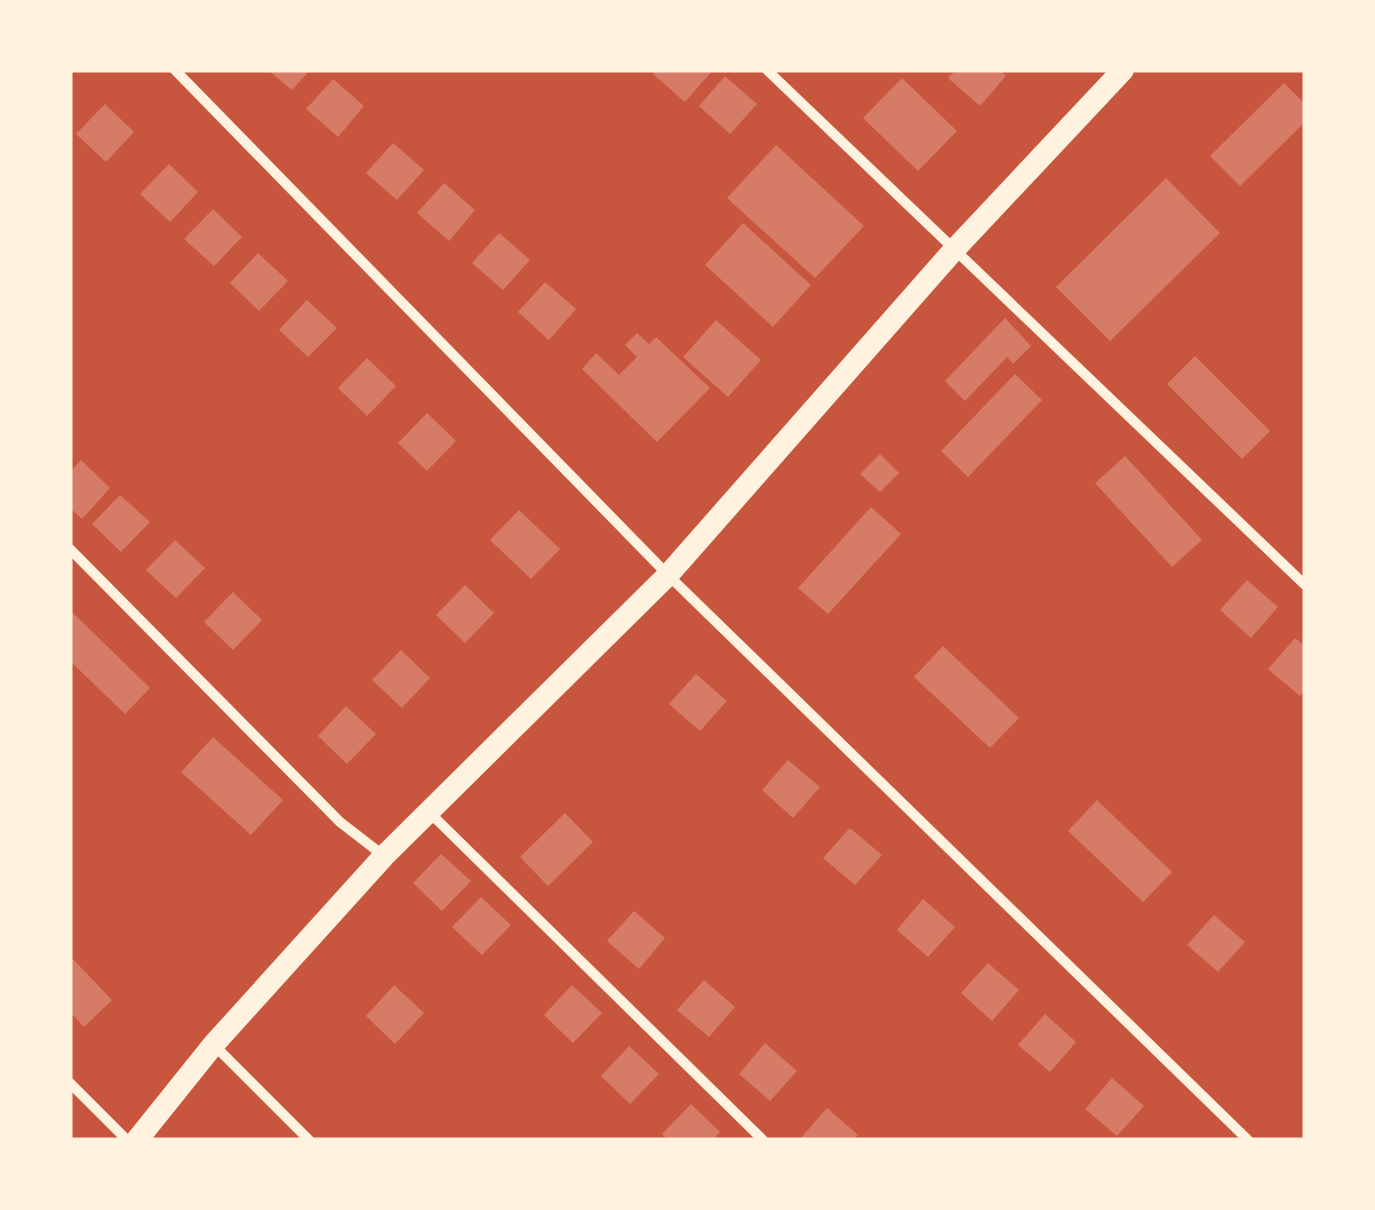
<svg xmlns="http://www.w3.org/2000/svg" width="1375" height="1210" viewBox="0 0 1375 1210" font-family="'Fira Sans Condensed',sans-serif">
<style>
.building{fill:#d67c66}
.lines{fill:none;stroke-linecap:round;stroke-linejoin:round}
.minor{stroke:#fff3e0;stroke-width:10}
.primary{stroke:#fff3e0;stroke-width:22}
</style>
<rect width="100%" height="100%" fill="#c8553d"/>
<path class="building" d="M 268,70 L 310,70 L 292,90 Z
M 657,70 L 713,70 L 685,102 L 653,74 Z
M 956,70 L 1000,70 L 1006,76 L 980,106 L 948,78 Z
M 725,76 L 757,104 L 730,134 L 699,106 Z
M 902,78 L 957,131 L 918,171 L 863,118 Z
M 333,79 L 364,106 L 338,137 L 306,109 Z
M 1284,83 L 1305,104 L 1305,122 L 1240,186 L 1210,156 Z
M 105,104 L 134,132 L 106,162 L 76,134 Z
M 393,143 L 424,170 L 397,200 L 366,173 Z
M 776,145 L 864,226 L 815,278 L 727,198 Z
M 169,164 L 198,192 L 170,222 L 140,194 Z
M 1166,178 L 1220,233 L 1110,341 L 1056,287 Z
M 444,183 L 475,210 L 449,241 L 417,213 Z
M 213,209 L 242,237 L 214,266 L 184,239 Z
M 743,223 L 811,285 L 773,327 L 705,265 Z
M 499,233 L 530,260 L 503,290 L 472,263 Z
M 258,253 L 288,281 L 259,311 L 230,283 Z
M 545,282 L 576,309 L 549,340 L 518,312 Z
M 307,300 L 337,328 L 308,357 L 279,330 Z
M 1005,318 L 1031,346 L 1013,364 L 1007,357 L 965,401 L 945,381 Z
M 716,320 L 761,360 L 728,397 L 683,357 Z
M 637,333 L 649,344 L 656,337 L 710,388 L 657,442 L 582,369 L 596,353 L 619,375 L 637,357 L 625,345 Z
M 1195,356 L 1270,431 L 1242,459 L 1167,384 Z
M 367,358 L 396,386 L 367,416 L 338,388 Z
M 1015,374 L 1042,400 L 968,477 L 941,451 Z
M 427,413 L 456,441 L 427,471 L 398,443 Z
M 880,454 L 899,473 L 880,492 L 860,474 Z
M 1125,456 L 1202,540 L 1172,567 L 1095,483 Z
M 81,460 L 110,488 L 82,519 L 70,508 L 70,472 Z
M 120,495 L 150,522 L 121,552 L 92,524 Z
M 871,507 L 901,534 L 828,614 L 798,588 Z
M 519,510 L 560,549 L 531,579 L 490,540 Z
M 175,540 L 205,568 L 176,598 L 146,570 Z
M 1247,580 L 1278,607 L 1251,638 L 1220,610 Z
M 465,585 L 494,613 L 465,643 L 436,615 Z
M 233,592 L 262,620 L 233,650 L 204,622 Z
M 70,610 L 150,688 L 125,714 L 70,661 Z
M 1295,638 L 1305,646 L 1305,690 L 1300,696 L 1268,669 Z
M 943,646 L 1019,718 L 990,748 L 914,677 Z
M 401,650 L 430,678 L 402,708 L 372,680 Z
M 696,674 L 727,701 L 700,731 L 669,704 Z
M 346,706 L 376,734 L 347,764 L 318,736 Z
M 213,737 L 283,800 L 251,835 L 181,772 Z
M 788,760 L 820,787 L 793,818 L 762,790 Z
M 1097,800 L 1172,872 L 1143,902 L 1068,831 Z
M 565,813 L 593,842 L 548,886 L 520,857 Z
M 850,828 L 882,855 L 855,885 L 823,858 Z
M 441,854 L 471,881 L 442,911 L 413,883 Z
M 481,897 L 511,925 L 482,955 L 452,927 Z
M 923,899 L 955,927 L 928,957 L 897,930 Z
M 634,911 L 665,938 L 639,969 L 607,941 Z
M 1214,915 L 1245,942 L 1218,972 L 1187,945 Z
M 70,956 L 112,1000 L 84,1027 L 70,1012 Z
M 988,963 L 1019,990 L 992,1021 L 961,993 Z
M 704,980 L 735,1007 L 709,1037 L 677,1010 Z
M 394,985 L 424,1013 L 395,1044 L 366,1016 Z
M 572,985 L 602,1013 L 573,1043 L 544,1015 Z
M 1045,1014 L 1076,1042 L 1050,1072 L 1018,1045 Z
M 765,1043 L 797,1071 L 770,1101 L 739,1074 Z
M 629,1046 L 659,1074 L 630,1104 L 601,1076 Z
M 1112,1078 L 1144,1106 L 1117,1136 L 1085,1109 Z
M 691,1104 L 720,1132 L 713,1140 L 668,1140 L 662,1134 Z
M 827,1108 L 858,1135 L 854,1140 L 799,1140 Z"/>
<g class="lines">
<path class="minor" d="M 175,70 L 668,575 L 1248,1140
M 767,70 L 1305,585
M 70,549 L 340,822 L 384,856
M 430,813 L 763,1140
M 214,1045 L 309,1140
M 70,1083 L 127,1140"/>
<path class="primary" d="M 137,1140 L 214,1044 L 384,856 L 668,575 L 953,251 L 1123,70"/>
</g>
<rect width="1375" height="1210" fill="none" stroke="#fff3e0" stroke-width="145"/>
</svg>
